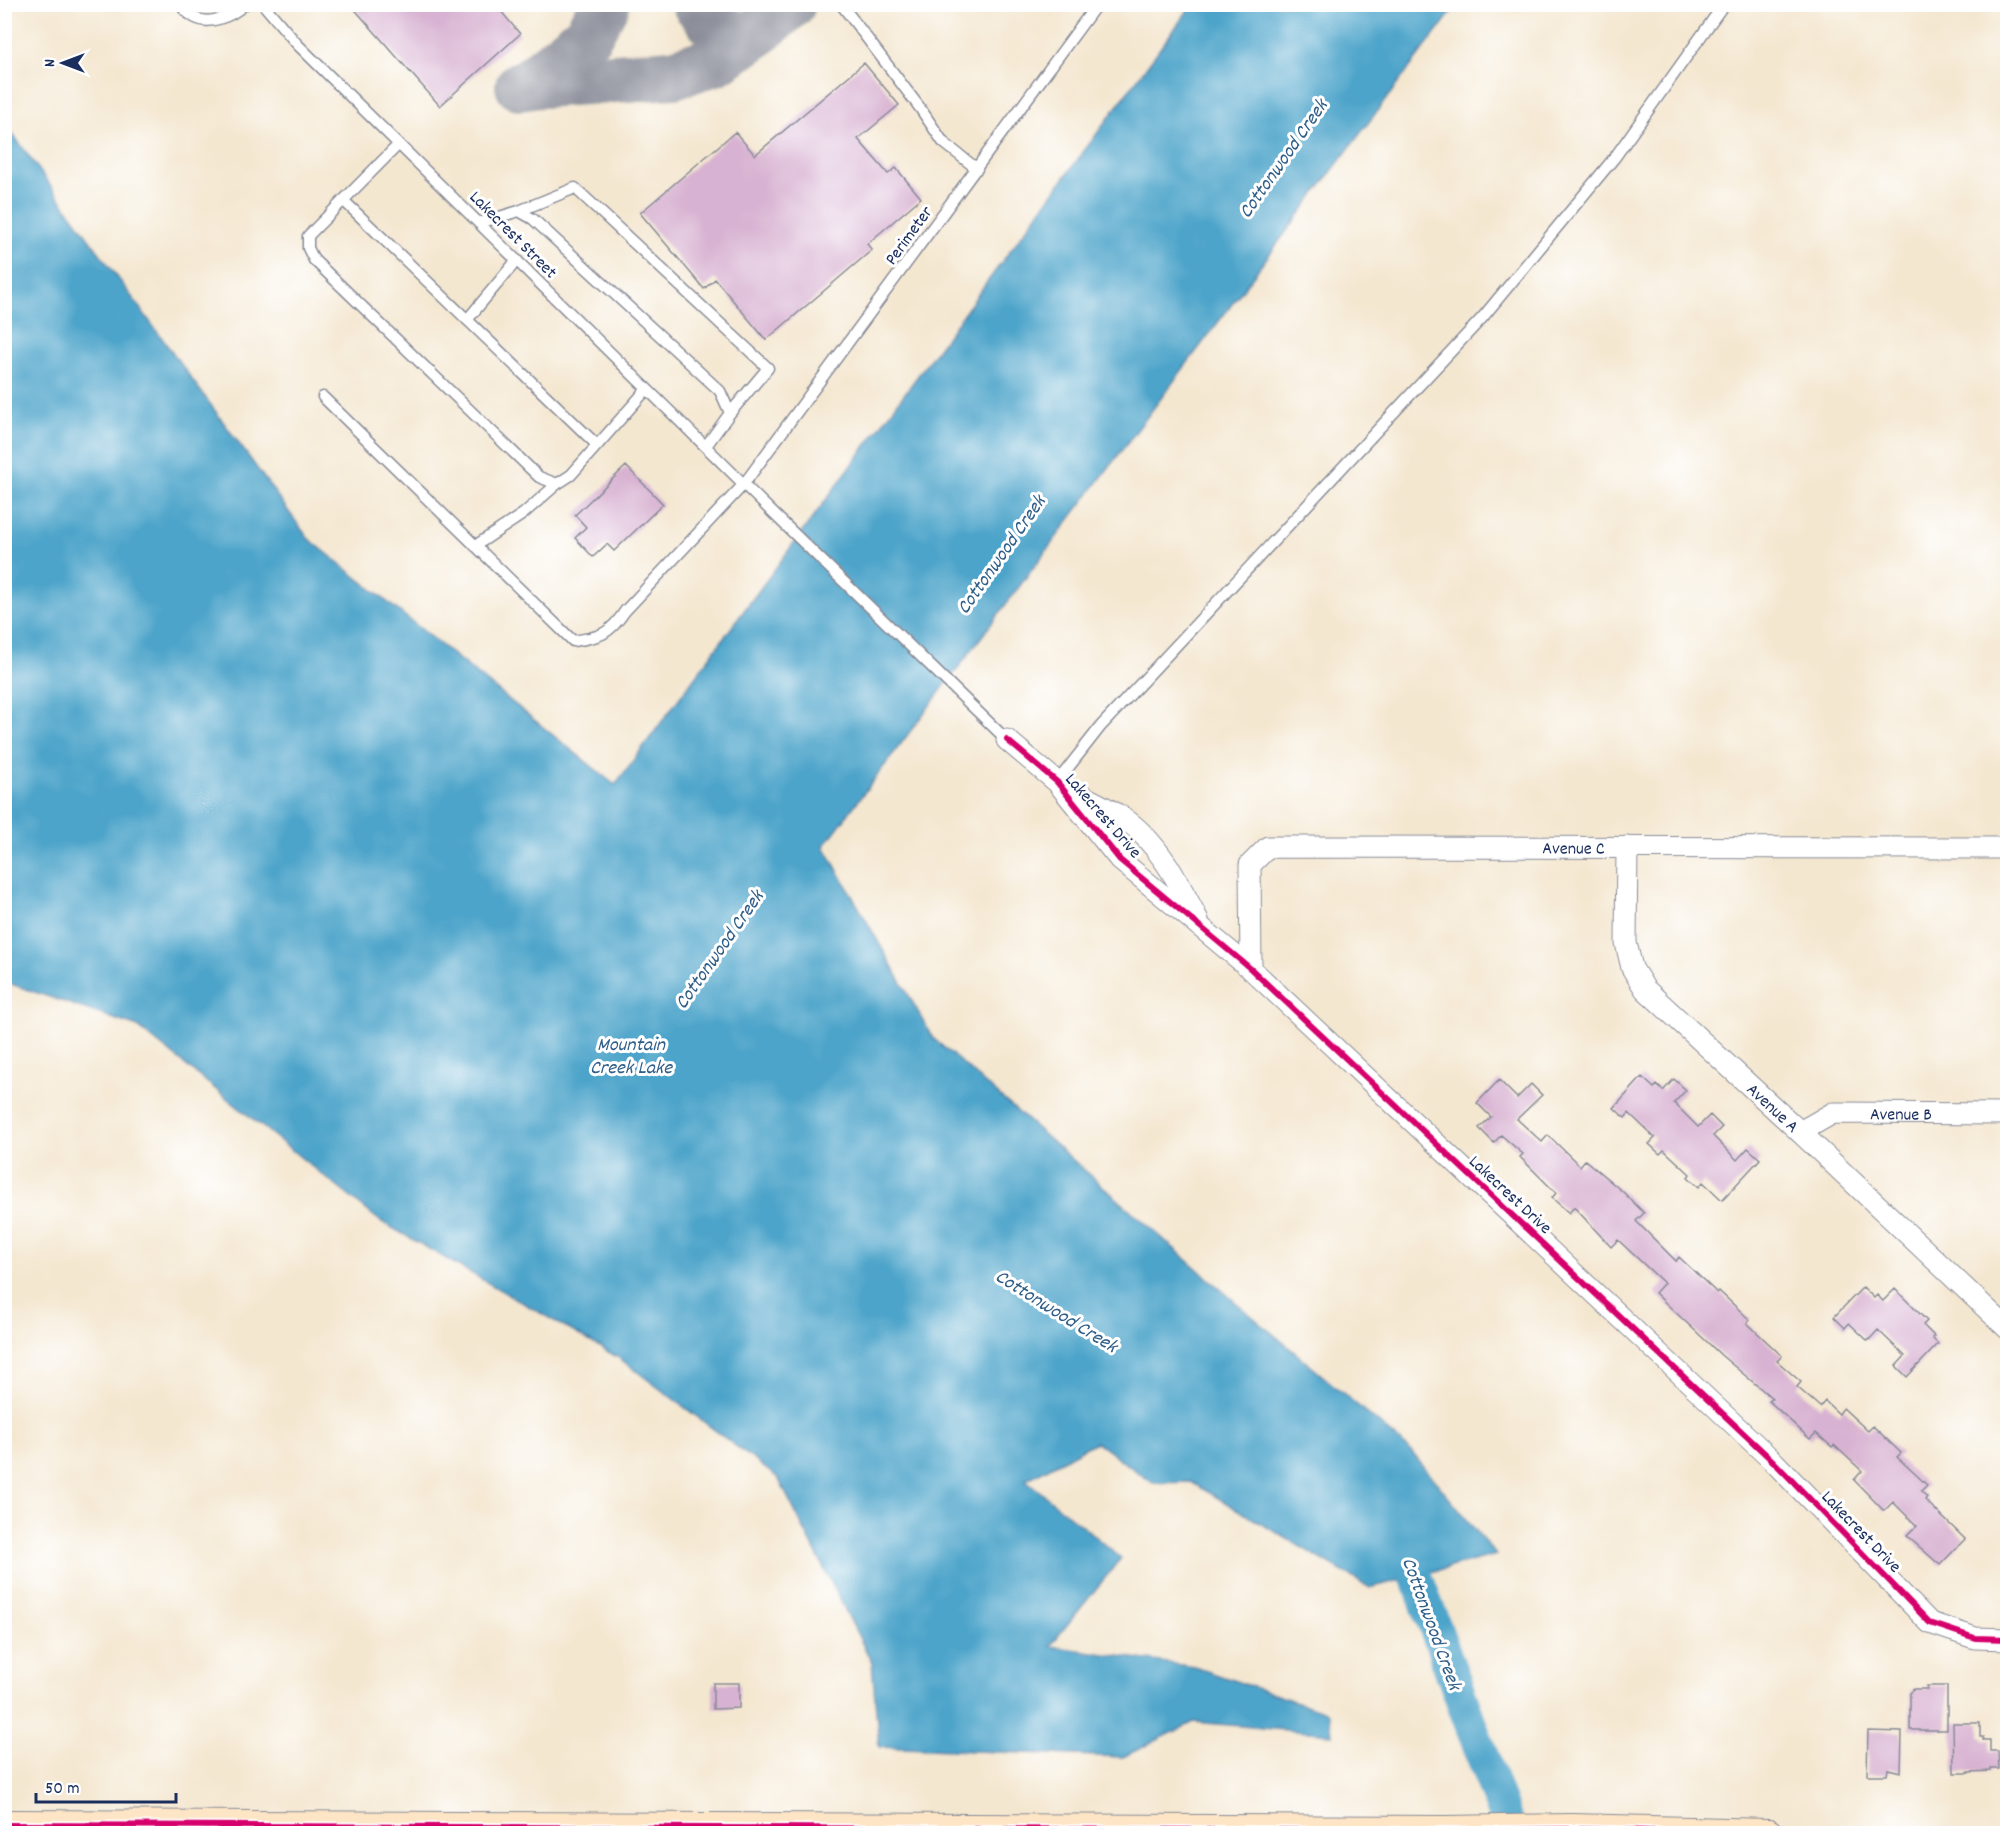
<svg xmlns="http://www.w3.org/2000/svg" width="2012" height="1838" viewBox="0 0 2012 1838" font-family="Dekko,sans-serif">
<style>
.water{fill:#4da4ca;stroke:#346a94;stroke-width:1.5}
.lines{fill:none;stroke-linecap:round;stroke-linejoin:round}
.river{stroke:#4da4ca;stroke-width:33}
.taxiway{stroke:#888b97;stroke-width:50}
.building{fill:#d8b2d2}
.lane-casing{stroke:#888b97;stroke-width:13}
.street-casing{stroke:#888b97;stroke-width:23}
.secondary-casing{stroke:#888b97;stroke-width:32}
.lane{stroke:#fff;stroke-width:10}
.street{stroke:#fff;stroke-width:21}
.secondary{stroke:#fde5c5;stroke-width:30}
.cycleway-casing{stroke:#fff;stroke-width:10}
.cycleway{stroke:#d6006c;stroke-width:6}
.labels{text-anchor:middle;stroke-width:6;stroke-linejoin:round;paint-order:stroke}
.street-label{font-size:18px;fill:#1b2f5e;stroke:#fff}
.water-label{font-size:20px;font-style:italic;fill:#2f5e89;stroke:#fff}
</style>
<rect width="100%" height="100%" fill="#fff"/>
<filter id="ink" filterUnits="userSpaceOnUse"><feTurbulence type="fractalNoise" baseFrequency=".0167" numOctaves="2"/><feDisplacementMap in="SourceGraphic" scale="12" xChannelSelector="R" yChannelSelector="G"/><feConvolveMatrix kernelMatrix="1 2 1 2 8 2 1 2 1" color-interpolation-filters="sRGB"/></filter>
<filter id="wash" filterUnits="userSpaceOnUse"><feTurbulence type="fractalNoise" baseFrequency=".008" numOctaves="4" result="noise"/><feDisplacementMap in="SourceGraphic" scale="24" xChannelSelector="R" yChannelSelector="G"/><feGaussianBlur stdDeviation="1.35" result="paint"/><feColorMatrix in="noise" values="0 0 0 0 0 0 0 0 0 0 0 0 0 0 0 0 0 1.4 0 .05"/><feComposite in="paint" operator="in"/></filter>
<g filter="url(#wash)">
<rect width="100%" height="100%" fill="#f4e7d0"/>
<path class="water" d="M 1192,5 L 1457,5 L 824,846 L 933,1038 L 1240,1306 L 1409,1449 L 1496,1555 L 1370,1588 L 1191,1482 L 1153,1483 L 1096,1442 L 1026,1480 L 1121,1558 L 1050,1646 L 1195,1667 L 1329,1713 L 1332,1734 L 1194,1722 L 1123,1757 L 879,1747 L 872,1663 L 778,1478 L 619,1358 L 380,1221 L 138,1027 L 5,982 L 4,122 L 308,538 L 615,785 Z"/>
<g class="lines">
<path class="river" d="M 1398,1536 L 1403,1540 L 1511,1834"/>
<path class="taxiway" d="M 697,4 L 719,31 L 750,38 L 791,4
M 528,84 L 673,74 L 715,61 L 750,38
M 520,86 L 528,84 L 587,36 L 605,4"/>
</g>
<g id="blocks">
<path class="building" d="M 350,4 L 495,4 L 520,34 L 440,106 Z
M 864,63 L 899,105 L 858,139 L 888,174 L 896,168 L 921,198 L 867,244 L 872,250 L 766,340 L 715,279 L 704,289 L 640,213 L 735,132 L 755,155 Z
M 626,466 L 663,504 L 614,551 L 607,544 L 593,557 L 575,538 L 586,527 L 575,515 Z
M 1642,1077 L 1654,1088 L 1657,1085 L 1663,1091 L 1674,1079 L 1686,1090 L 1674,1103 L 1698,1127 L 1710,1115 L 1722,1127 L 1713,1136 L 1737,1160 L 1748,1148 L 1760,1159 L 1722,1200 L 1703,1182 L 1699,1187 L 1688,1177 L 1690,1174 L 1664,1150 L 1660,1154 L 1649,1144 L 1655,1138 L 1629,1113 L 1625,1118 L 1614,1108 Z
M 1499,1080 L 1517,1098 L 1531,1084 L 1542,1095 L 1517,1119 L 1542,1142 L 1548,1135 L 1580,1166 L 1585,1160 L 1623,1192 L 1644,1213 L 1636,1221 L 1676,1261 L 1679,1257 L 1717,1293 L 1719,1291 L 1750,1320 L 1747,1323 L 1782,1356 L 1777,1361 L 1801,1382 L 1797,1387 L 1820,1407 L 1825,1401 L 1839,1414 L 1843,1408 L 1868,1431 L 1873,1426 L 1901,1453 L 1897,1457 L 1927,1485 L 1921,1491 L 1927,1497 L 1925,1500 L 1965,1539 L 1940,1565 L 1907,1536 L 1917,1526 L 1893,1502 L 1884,1511 L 1854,1480 L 1862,1471 L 1834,1445 L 1832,1447 L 1816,1433 L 1810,1439 L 1769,1401 L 1772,1398 L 1722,1356 L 1655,1293 L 1664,1283 L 1618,1240 L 1611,1247 L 1574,1207 L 1569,1213 L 1552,1198 L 1556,1193 L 1520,1157 L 1523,1154 L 1501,1135 L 1494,1143 L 1479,1128 L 1491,1117 L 1477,1103 Z
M 1863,1287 L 1874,1298 L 1877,1295 L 1883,1301 L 1895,1289 L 1927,1321 L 1923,1325 L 1934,1336 L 1932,1338 L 1938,1344 L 1907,1377 L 1896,1366 L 1905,1356 L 1878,1330 L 1868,1341 L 1849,1323 L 1845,1328 L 1834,1317 Z
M 713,1683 L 739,1683 L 739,1708 L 713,1709 Z
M 1927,1686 L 1947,1686 L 1947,1730 L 1910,1730 L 1910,1693 L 1914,1689 L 1927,1689 Z
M 1953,1723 L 1980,1723 L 1980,1737 L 1983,1737 L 1983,1740 L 1990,1740 L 1990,1751 L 1998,1751 L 1999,1769 L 1990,1769 L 1990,1771 L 1969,1772 L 1969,1773 L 1954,1773 Z
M 1868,1731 L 1902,1732 L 1901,1772 L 1888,1769 L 1887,1775 L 1867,1775 Z"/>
</g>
</g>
<g filter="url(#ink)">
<use href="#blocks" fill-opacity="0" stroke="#888b97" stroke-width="1.5"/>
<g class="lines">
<g class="lane-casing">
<path id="lane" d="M 180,4 C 183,8 187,13 191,15 C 207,28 232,16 245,4
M 263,4 L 297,44 L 776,516 L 1007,740
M 841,4 L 920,108 L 943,142 L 977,169
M 399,144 L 308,236 L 308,248 L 314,260 L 539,477 L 557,484 L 571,475 L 647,389
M 343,200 L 597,445
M 519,211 L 575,188 L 768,368 L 730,413
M 479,223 L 519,211 L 533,219 L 720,391 L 730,413 L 706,446
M 467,320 L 517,260
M 323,397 L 573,641 C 600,637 609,635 625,611 L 744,484 L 1097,4
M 475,546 L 523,514 L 557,484
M 1057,782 L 1101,726 L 1483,317 L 1615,157 L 1724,4"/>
</g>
<g class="street-casing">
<g id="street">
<path d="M 1007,740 L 1057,782 L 1120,860 L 1251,969 L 1774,1462 L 1930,1623 L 1975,1638 L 2008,1639"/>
<path d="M 1065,787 C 1084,797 1104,806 1122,817 C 1158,841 1179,883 1198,920"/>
<path id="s1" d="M 1627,847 L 1626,943 L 1632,968 L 1645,989 L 1800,1132 L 2008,1329"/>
<path id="s2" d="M 1251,969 L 1250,865 L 1268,847 L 2008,848"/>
<path id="s3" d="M 1800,1132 L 1833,1113 L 2008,1114"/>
</g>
</g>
<g class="secondary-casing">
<path id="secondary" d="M 4,1825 L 1446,1831 L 1572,1829 L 1768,1834"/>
</g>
<use href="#lane" class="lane"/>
<use href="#street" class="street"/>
<use href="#secondary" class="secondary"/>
<g class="cycleway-casing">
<path id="cycleway" d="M 1007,740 L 1057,782 L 1120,860 L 1251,969 L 1774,1462 L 1930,1623 L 1975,1638 L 2008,1639
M 4,1825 L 1446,1831 L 1572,1829 L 1768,1834"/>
</g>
<use href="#cycleway" class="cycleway"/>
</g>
</g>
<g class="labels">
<g class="street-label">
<text transform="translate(514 234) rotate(45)" y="6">Lakecrest Street</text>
<text transform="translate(908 235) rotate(-54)" y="6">Perimeter</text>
<text transform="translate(1104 815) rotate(49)" y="6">Lakecrest Drive</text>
<text dy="6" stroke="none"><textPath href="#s2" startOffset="435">Avenue C</textPath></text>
<text dy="6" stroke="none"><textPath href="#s1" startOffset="321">Avenue A</textPath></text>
<text dy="6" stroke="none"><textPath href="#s3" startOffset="106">Avenue B</textPath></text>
<text transform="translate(1511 1194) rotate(43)" y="6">Lakecrest Drive</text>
<text transform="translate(1862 1531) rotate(46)" y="6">Lakecrest Drive</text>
</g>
<g class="water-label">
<text transform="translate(1282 158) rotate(-55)" y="7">Cottonwood Creek</text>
<text transform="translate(1000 554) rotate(-55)" y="7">Cottonwood Creek</text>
<text transform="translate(718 949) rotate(-55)" y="7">Cottonwood Creek</text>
<text x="631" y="1050">Mountain<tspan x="631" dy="23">Creek Lake</tspan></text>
<text transform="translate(1057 1310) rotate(32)" y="7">Cottonwood Creek</text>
<text transform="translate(1433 1623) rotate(70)" y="7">Cottonwood Creek</text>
</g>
</g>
<rect width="2012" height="1838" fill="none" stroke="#fff" stroke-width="24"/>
<g transform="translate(63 63) rotate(270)" stroke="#ffffff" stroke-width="4.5" paint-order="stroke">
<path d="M0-4.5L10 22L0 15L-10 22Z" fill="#1b2f5e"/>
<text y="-9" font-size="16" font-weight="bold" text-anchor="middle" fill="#1b2f5e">N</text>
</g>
<path d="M36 1793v9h140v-9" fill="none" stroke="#1b2f5e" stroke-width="3"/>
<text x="45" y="1793" font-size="18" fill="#1b2f5e" stroke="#ffffff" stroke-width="4.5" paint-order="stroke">50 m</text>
</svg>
